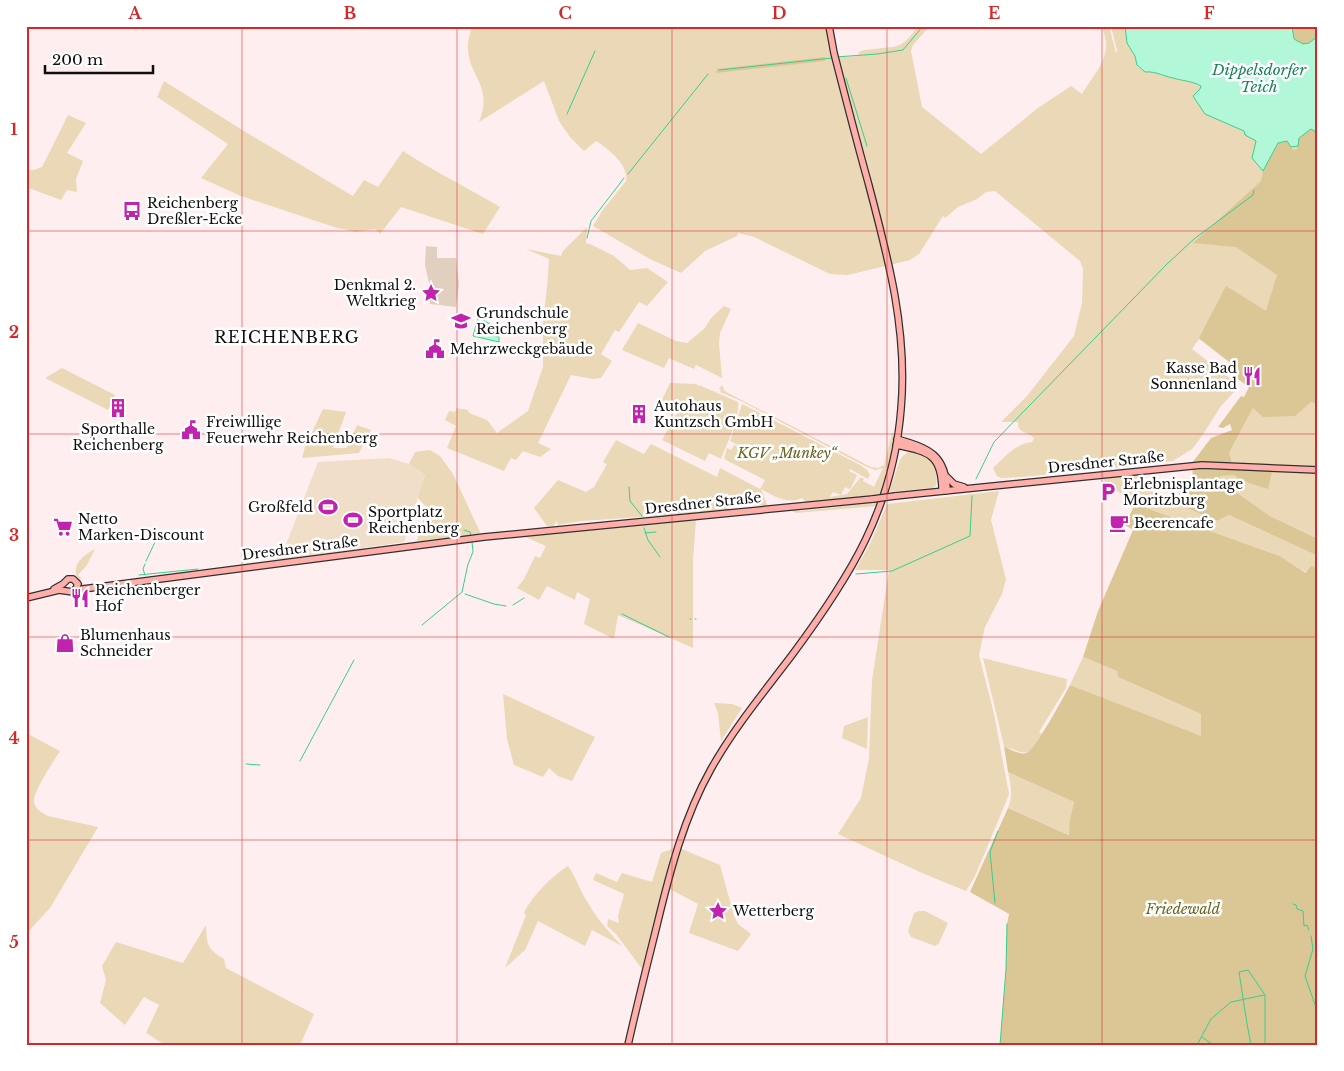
<svg xmlns="http://www.w3.org/2000/svg" width="1344" height="1071" viewBox="0 0 1344 1071" font-family="'Libre Baskerville',serif">
<style>
.green{fill:#ead8b7}
.forest{fill:#dbc796}
.cemetery{fill:#e1d0bf}
.pitch{fill:#f1dec9}
.water{fill:#b2f7d7;stroke:#38cf8e}
.lines{fill:none;stroke-linecap:round;stroke-linejoin:round}
.stream{stroke:#38cf8e;stroke-width:1}
.secondary-casing{stroke:#303030;stroke-width:8}
.secondary{stroke:#ffaea9;stroke-width:5.5}
.secondary-bridge-casing{stroke:#303030;stroke-width:8;stroke-linecap:butt}
.secondary-bridge{stroke:#ffaea9;stroke-width:5.5}
.grid{fill:none;stroke:#d62828;stroke-width:1;stroke-opacity:0.55}
.labels{text-anchor:middle;stroke-width:5;stroke-linejoin:round;paint-order:stroke}
.poi-label{font-size:14px;fill:#0e0e0e;stroke:#fff;text-anchor:start}
.park-label{font-size:14px;font-style:italic;fill:#66641d;stroke:#fff}
.street-label{font-size:14px;fill:#0e0e0e;stroke:#fff}
.water-label{font-size:15px;font-style:italic;fill:#138558;stroke:#fff}
.quarter-label{font-size:16px;letter-spacing:1px;fill:#0e0e0e;stroke:#fff}
.neatline{fill:none;stroke:#d62828;stroke-width:2}
.grid-label{font-size:16px;text-anchor:middle;font-weight:bold;fill:#d62828}
</style>
<rect width="100%" height="100%" fill="#ffeeef"/>
<path class="green" d="M 472,26 L 825,26 L 831,58 L 858,56 L 859,52 C 864,49 868,50 874,49 C 899,46 902,49 918,26 L 930,26 L 913,45 L 911,51 L 922,107 L 981,154 L 1038,108 L 1071,86 L 1082,94 C 1096,71 1115,54 1101,26 L 1109,26 L 1116,53 L 1113,60 L 1117,51 L 1111,26 L 1125,26 L 1127,43 L 1135,56 L 1137,66 L 1145,72 C 1155,71 1163,76 1173,78 C 1183,81 1192,81 1201,86 L 1200,89 L 1209,115 L 1278,143 L 1318,133 L 1318,373 L 1239,370 L 1199,339 L 1192,349 L 1235,382 L 1235,391 L 1221,406 L 1202,436 L 1192,449 L 1173,461 L 1147,464 L 1139,459 L 1130,462 L 1130,466 L 1022,477 L 1001,478 L 997,476 L 993,468 C 1006,456 1015,444 1032,442 L 1034,438 C 1028,431 1017,434 1018,422 L 1001,422 L 1027,396 L 1074,336 L 1082,303 L 1083,269 L 1080,261 L 995,191 L 986,192 L 977,199 L 958,207 L 945,218 L 943,216 L 919,254 L 910,260 L 848,275 L 830,274 L 754,237 L 738,233 L 737,236 L 705,251 L 681,273 L 650,259 L 593,226 L 602,211 L 626,181 C 629,164 608,149 596,141 L 584,151 L 570,137 L 559,121 L 544,81 L 479,122 C 493,86 471,80 468,50 C 467,42 470,34 472,26 Z
M 164,81 L 244,131 L 353,196 L 364,180 L 378,187 L 403,151 C 435,172 468,188 500,207 L 483,234 L 401,207 L 380,234 L 375,229 L 356,232 L 334,227 L 241,196 L 201,178 L 228,144 L 157,97 Z
M 68,115 L 86,123 L 67,153 L 83,161 L 76,179 L 77,192 L 67,190 L 61,200 L 26,187 L 26,170 L 34,170 L 42,167 Z
M 587,227 L 586,243 L 590,244 L 614,256 L 630,270 L 647,268 L 668,282 L 647,306 L 639,302 L 619,332 L 615,330 L 601,354 L 612,361 L 601,378 L 593,379 L 571,375 L 538,443 L 551,449 L 540,457 L 523,451 L 516,460 L 511,458 L 504,471 L 447,448 L 456,426 L 445,420 L 449,411 L 455,412 L 457,408 L 468,410 L 469,413 L 487,420 L 497,433 L 528,411 L 543,367 L 543,322 L 547,288 L 549,259 L 526,249 L 561,256 L 563,251 Z
M 724,306 L 731,309 L 720,333 L 719,343 L 722,378 L 696,365 L 694,369 L 669,358 L 664,368 L 622,350 L 638,323 L 676,341 L 687,343 L 705,328 L 711,318 Z
M 62,368 L 115,395 L 108,410 L 45,378 Z
M 670,383 L 696,384 L 699,386 L 699,385 L 738,402 C 740,418 727,443 721,459 L 709,453 L 705,461 L 662,440 L 677,413 L 661,402 Z
M 722,385 L 724,390 L 728,393 L 871,467 L 878,468 L 884,465 L 892,433 L 895,434 L 885,482 L 877,506 L 796,513 L 792,511 L 792,509 L 800,511 L 873,503 L 873,495 L 807,503 L 802,498 C 787,505 774,496 761,489 L 768,507 C 757,506 748,502 737,501 L 727,510 L 700,513 L 700,506 L 698,506 L 696,513 L 581,521 L 558,525 L 557,521 L 553,526 L 547,526 L 534,508 L 558,480 L 586,492 L 594,487 L 607,464 L 603,462 L 616,440 L 644,454 L 651,444 L 717,477 L 720,468 L 760,489 L 765,480 L 724,459 L 727,448 L 731,450 L 734,445 L 757,457 L 760,460 L 762,457 L 730,441 L 742,404 L 860,465 L 867,470 L 870,475 L 868,479 L 850,469 L 849,471 L 857,475 L 851,488 L 849,489 L 845,487 L 841,495 L 833,492 L 830,497 L 847,494 L 860,478 L 864,478 L 863,481 L 874,487 L 883,468 L 875,470 L 867,467 L 741,401 L 720,392 L 721,390 L 719,389 Z
M 1311,402 L 1318,405 L 1318,539 L 1270,516 L 1219,480 L 1219,476 L 1235,474 L 1239,480 L 1268,488 L 1233,466 L 1229,453 L 1253,408 Z
M 323,409 L 346,412 L 333,448 L 347,448 L 357,425 L 371,430 L 359,453 L 302,458 L 305,447 Z
M 430,450 L 440,456 L 453,474 L 480,532 L 479,535 L 416,544 L 427,508 L 417,497 L 425,475 L 409,464 L 415,452 Z
M 908,452 C 927,451 940,467 936,485 L 933,488 L 889,492 L 900,460 L 903,456 Z
M 1145,473 L 1139,484 L 1177,504 L 1217,521 L 1229,515 L 1318,556 L 1318,568 L 1311,567 L 1307,573 L 1280,556 L 1135,504 L 1104,481 L 1104,479 Z
M 999,491 L 991,520 L 1006,579 L 1002,594 L 985,627 L 979,655 L 994,714 L 1009,794 L 1006,802 L 975,876 L 966,891 L 922,873 L 838,834 L 861,798 L 866,773 L 869,759 L 872,680 L 889,570 L 855,570 L 870,544 L 887,504 Z
M 696,520 L 693,560 L 693,648 L 618,615 L 614,639 L 584,624 L 590,599 L 577,592 L 575,600 L 547,586 L 539,600 L 517,588 L 524,579 L 535,556 L 540,558 L 546,546 L 523,536 Z
M 95,549 L 87,565 L 78,575 L 81,578 L 80,582 C 68,567 83,555 95,549 Z
M 1083,657 L 1117,671 L 1118,677 L 1201,714 L 1201,737 L 1070,685 Z
M 983,658 L 1067,679 L 1066,688 L 1039,732 L 1042,734 C 1026,756 1030,756 1004,746 Z
M 503,694 L 595,737 L 572,781 L 558,776 L 549,768 L 543,777 L 514,765 L 507,739 Z
M 714,703 L 732,704 L 742,708 L 721,741 L 718,713 Z
M 868,717 L 867,749 L 842,738 L 844,726 Z
M 26,733 L 60,751 C 54,761 33,791 34,802 C 35,809 42,813 48,816 L 98,827 L 50,908 L 26,934 Z
M 1008,772 L 1074,802 L 1070,819 L 1070,835 L 1008,808 C 1013,796 1011,785 1008,772 Z
M 677,847 L 720,865 L 734,916 L 738,924 L 751,934 L 738,951 L 689,933 L 698,904 L 666,887 Z
M 672,849 L 642,969 L 616,934 L 607,926 L 608,919 L 619,923 L 618,916 L 624,894 L 593,880 L 596,873 L 617,882 L 622,873 L 652,882 L 661,853 Z
M 568,866 C 576,877 580,891 588,903 C 597,919 609,932 622,946 L 592,930 L 585,946 L 538,921 L 525,950 L 505,968 L 526,915 L 524,913 C 531,897 553,875 568,866 Z
M 919,911 L 925,911 L 948,923 L 939,943 L 935,946 L 911,937 L 908,931 L 914,913 Z
M 206,925 C 207,944 206,948 224,959 L 226,968 L 314,1014 L 300,1045 L 165,1045 L 146,1033 L 159,1005 L 144,997 L 125,1025 L 100,1003 L 106,980 L 102,966 L 116,942 L 183,963 Z"/>
<path class="forest" d="M 1292,26 L 1318,26 L 1318,36 L 1309,43 L 1303,44 L 1294,39 Z
M 825,57 L 825,61 L 716,73 L 717,69 Z
M 1311,129 L 1318,133 L 1318,405 L 1311,402 L 1295,416 L 1263,417 L 1253,408 L 1229,453 L 1233,466 L 1273,468 L 1268,489 L 1239,480 L 1235,475 L 1220,476 L 1219,480 L 1270,516 L 1318,539 L 1318,556 L 1229,515 L 1217,521 L 1177,504 L 1182,479 L 1193,478 L 1192,463 L 1211,438 L 1232,430 L 1230,424 L 1223,428 L 1218,427 L 1241,396 L 1244,397 L 1249,387 L 1235,377 L 1239,369 L 1199,338 L 1226,286 L 1266,311 L 1277,275 L 1236,247 L 1193,243 L 1261,181 L 1263,171 L 1278,143 L 1287,141 L 1293,150 L 1297,149 L 1299,138 Z
M 1135,504 L 1280,556 L 1306,573 L 1311,566 L 1318,568 L 1318,1045 L 1000,1045 L 1006,969 L 1007,924 L 1009,914 L 970,892 L 1008,808 L 1069,835 L 1070,819 L 1074,802 L 1008,772 L 1004,746 C 1009,749 1020,755 1026,753 C 1035,751 1064,696 1070,685 L 1201,736 L 1201,714 L 1118,677 L 1117,671 L 1083,657 L 1098,611 L 1133,530 L 1125,525 Z"/>
<path class="cemetery" d="M 426,246 L 437,247 L 437,258 L 456,258 L 459,285 L 456,307 L 430,304 L 430,288 L 425,265 Z"/>
<path class="pitch" d="M 389,458 L 409,464 L 425,475 L 404,542 L 280,560 L 318,462 Z"/>
<path class="water" d="M 1125,26 L 1292,26 L 1294,39 L 1303,44 L 1309,43 L 1318,36 L 1318,133 L 1311,129 L 1299,138 L 1298,146 L 1291,147 L 1287,141 L 1278,143 L 1263,171 L 1252,158 L 1256,141 L 1245,135 L 1244,131 L 1205,114 L 1193,96 L 1200,89 L 1201,86 C 1192,81 1183,81 1173,78 C 1163,76 1155,71 1145,72 L 1137,65 L 1135,56 L 1127,43 Z
M 478,318 C 486,321 493,325 497,332 L 495,335 L 496,337 L 499,336 L 499,342 L 473,336 Z"/>
<g class="lines">
<path class="stream" d="M 836,57 L 877,54 L 903,50 L 923,26
M 719,70 L 832,58
M 846,78 L 867,146
M 567,114 L 595,51
M 628,174 L 708,74
M 587,238 L 591,221 L 624,178
M 976,479 L 994,442 L 1167,264 L 1194,239 L 1253,195 L 1254,190
M 629,487 L 630,501 L 642,516
M 644,528 L 648,540 L 660,557
M 464,530 L 470,532 L 471,535
M 645,533 L 656,532
M 146,561 L 157,538
M 145,564 L 143,569 L 145,575
M 856,574 L 892,571 L 970,536 L 972,496
M 139,575 L 198,569
M 465,594 L 494,604 L 506,606
M 513,605 L 524,598
M 622,614 L 669,637
M 690,619 L 691,619
M 695,619 L 696,619
M 422,625 L 462,592 L 468,564 L 473,552 L 472,542
M 300,761 L 354,660
M 246,764 L 260,765
M 995,903 L 990,852 L 998,831
M 1293,904 L 1296,905 L 1297,909 L 1303,911 L 1304,926 L 1307,925 L 1309,930
M 1311,936 L 1313,949 L 1305,976 L 1318,1013
M 1202,1037 L 1213,1045
M 1000,1045 L 1006,969 L 1007,924
M 1197,1045 L 1211,1019 L 1231,1002 L 1264,995
M 1251,1045 C 1246,1021 1243,997 1239,972 L 1248,970 L 1265,995 L 1265,1045"/>
<g class="secondary-casing">
<path id="secondary" d="M 897,439 C 929,448 946,455 947,491
M 896,445 C 929,452 942,454 942,491
M 947,477 L 954,484 L 964,487
M 895,496 L 1202,465 L 1318,470
M 54,589 L 63,584 L 68,579 L 73,579 L 78,584
M 75,590 L 484,537 L 873,499
M 26,598 L 59,590 L 73,592 L 77,587 L 77,583
M 628,1045 C 637,1005 647,965 657,925 C 670,871 684,817 711,769 C 734,728 764,692 792,655 C 850,577 893,509 901,409 C 908,331 888,257 868,182 C 856,139 845,96 834,53 L 829,26"/>
</g>
<use href="#secondary" class="secondary"/>
<g class="secondary-bridge-casing">
<path id="secondary-bridge" d="M 873,499 L 895,496"/>
</g>
<use href="#secondary-bridge" class="secondary-bridge"/>
</g>
<path class="grid" d="M 242,26 L 242,1045M 457,26 L 457,1045M 672,26 L 672,1045M 887,26 L 887,1045M 1102,26 L 1102,1045M 26,231 L 1318,231M 26,434 L 1318,434M 26,637 L 1318,637M 26,840 L 1318,840"/>
<defs>
<g id="bus-bare" transform="scale(1.5)"><path d="M-5-6H5V4H4V6H2V4H-2V6H-4V4H-5ZM-3.5-4V0h7V-4ZM-3.5 1.2v1.5H-2V1.2ZM2 1.2v1.5H3.5V1.2Z" fill="#c023ad" stroke="#fff" stroke-width="2.5" paint-order="stroke"/></g>
<g id="sight-bare" transform="scale(1.5)"><path d="M0-6L1.8-2.2L6-1.7L2.9 1.2L3.7 5.4L0 3.3L-3.7 5.4L-2.9 1.2L-6-1.7L-1.8-2.2Z" fill="#c023ad" stroke="#fff" stroke-width="2.5" paint-order="stroke"/></g>
<g id="school-bare" transform="scale(1.5)"><path d="M0-5L7-2L0 1L-7-2ZM-4 1L0 2.5L4 1V4Q0 6-4 4Z" fill="#c023ad" stroke="#fff" stroke-width="2.5" paint-order="stroke"/></g>
<g id="civic-bare" transform="scale(1.5)"><path d="M-.6-6.5H3V-4.5H.6V-3L4-1V1h2V6H-6V1h2V-1L-.6-3ZM-1.2 2.5V6h2.4V2.5Z" fill="#c023ad" stroke="#fff" stroke-width="2.5" paint-order="stroke"/></g>
<g id="restaurant-bare" transform="scale(1.5)"><path d="M-5-6h1v4h1v-4h1v4h1v-4h1v5L-1.5 .5V6h-2V.5L-5-1ZM5-6V6H3V1.5H1.5Q1.5-4 5-6Z" fill="#c023ad" stroke="#fff" stroke-width="2.5" paint-order="stroke"/></g>
<g id="building-bare" transform="scale(1.5)"><path d="M-4-6H4V6H1V3H-1V6H-4ZM-2.5-4.3h1.7v1.8h-1.7ZM.8-4.3h1.7v1.8H.8ZM-2.5-1h1.7V.8h-1.7ZM.8-1h1.7V.8H.8Z" fill="#c023ad" stroke="#fff" stroke-width="2.5" paint-order="stroke"/></g>
<g id="parking-bare" transform="scale(1.5)"><path d="M-3.5-5.5H1a3.5 3.5 0 0 1 0 7H-1V5.5H-3.5ZM-1-3.4V-.6H.8a1.4 1.4 0 0 0 0-2.8Z" fill="#c023ad" stroke="#fff" stroke-width="2.5" paint-order="stroke"/></g>
<g id="stadium-bare" transform="scale(1.5)"><path d="M0-5a6.5 5 0 1 0 0 10a6.5 5 0 1 0 0-10ZM-3.5-1.8h7v3.6h-7Z" fill="#c023ad" stroke="#fff" stroke-width="2.5" paint-order="stroke"/></g>
<g id="cafe-bare" transform="scale(1.5)"><path d="M-5.5-4.5H6V0H3Q3 3.5 0 3.5H-2.5Q-5.5 3.5-5.5 0ZM3-3.2v2h1.7v-2ZM-6 4.5H4V6H-6Z" fill="#c023ad" stroke="#fff" stroke-width="2.5" paint-order="stroke"/></g>
<g id="supermarket-bare" transform="scale(1.5)"><path d="M-6-5.5h2.5l.6 2H6L4.5 2H-2.5L-4.4-4H-6ZM-1.5 3.2a1.3 1.3 0 1 0 .1 0ZM3 3.2a1.3 1.3 0 1 0 .1 0Z" fill="#c023ad" stroke="#fff" stroke-width="2.5" paint-order="stroke"/></g>
<g id="shop-bare" transform="scale(1.5)"><path d="M-5-2.5h2.3a2.7 3.5 0 0 1 5.4 0H5L5.5 6h-11ZM-1.5-2.5h3a1.5 2.3 0 0 0-3 0Z" fill="#c023ad" stroke="#fff" stroke-width="2.5" paint-order="stroke"/></g>
</defs>
<g fill-rule="evenodd">
<use href="#bus-bare" x="132" y="211"/>
<use href="#sight-bare" x="431" y="293"/>
<use href="#school-bare" x="461" y="321"/>
<use href="#civic-bare" x="435" y="349"/>
<use href="#restaurant-bare" x="1252" y="376"/>
<use href="#building-bare" x="118" y="408"/>
<use href="#building-bare" x="639" y="414"/>
<use href="#civic-bare" x="191" y="430"/>
<use href="#parking-bare" x="1108" y="492"/>
<use href="#stadium-bare" x="328" y="507"/>
<use href="#stadium-bare" x="353" y="520"/>
<use href="#cafe-bare" x="1119" y="523"/>
<use href="#supermarket-bare" x="63" y="527"/>
<use href="#restaurant-bare" x="80" y="598"/>
<use href="#shop-bare" x="65" y="643"/>
<use href="#sight-bare" x="718" y="911"/>
</g>
<g class="labels">
<g class="poi-label">
<text x="147" y="208">Reichenberg<tspan x="147" dy="16">Dreßler-Ecke</tspan></text>
<text x="416" y="290" text-anchor="end">Denkmal 2.<tspan x="416" dy="16">Weltkrieg</tspan></text>
<text x="476" y="318">Grundschule<tspan x="476" dy="16">Reichenberg</tspan></text>
<text x="450" y="354">Mehrzweckgebäude</text>
<text x="1237" y="373" text-anchor="end">Kasse Bad<tspan x="1237" dy="16">Sonnenland</tspan></text>
<text x="654" y="411">Autohaus<tspan x="654" dy="16">Kuntzsch GmbH</tspan></text>
<text x="206" y="427">Freiwillige<tspan x="206" dy="16">Feuerwehr Reichenberg</tspan></text>
<text x="118" y="434" text-anchor="middle">Sporthalle<tspan x="118" dy="16">Reichenberg</tspan></text>
<text x="1123" y="489">Erlebnisplantage<tspan x="1123" dy="16">Moritzburg</tspan></text>
<text x="313" y="512" text-anchor="end">Großfeld</text>
<text x="368" y="517">Sportplatz<tspan x="368" dy="16">Reichenberg</tspan></text>
<text x="78" y="524">Netto<tspan x="78" dy="16">Marken-Discount</tspan></text>
<text x="1134" y="528">Beerencafe</text>
<text x="95" y="595">Reichenberger<tspan x="95" dy="16">Hof</tspan></text>
<text x="80" y="640">Blumenhaus<tspan x="80" dy="16">Schneider</tspan></text>
<text x="733" y="916">Wetterberg</text>
</g>
<g class="park-label">
<text x="787" y="458">KGV „Munkey“</text>
<text x="1183" y="914">Friedewald</text>
</g>
<g class="street-label">
<text transform="translate(1106 462) rotate(-6)" y="5">Dresdner Straße</text>
<text transform="translate(703 503) rotate(-6)" y="5">Dresdner Straße</text>
<text transform="translate(300 548) rotate(-7)" y="5">Dresdner Straße</text>
</g>
<g class="water-label">
<text x="1259" y="75">Dippelsdorfer<tspan x="1259" dy="17">Teich</tspan></text>
</g>
<g class="quarter-label">
<text x="287" y="343">REICHENBERG</text>
</g>
</g>
<rect width="1344" height="1071" fill="none" stroke="#ffffff" stroke-width="55"/>
<path d="M45 65v8h108v-8" fill="none" stroke="#0e0e0e" stroke-width="2.5"/>
<text x="52" y="65" font-size="15" fill="#0e0e0e" stroke="#ffffff" stroke-width="4" paint-order="stroke">200 m</text>
<rect x="28" y="28" width="1288" height="1016" class="neatline"/>
<g class="grid-label">
<text x="135" y="19">A</text>
<text x="350" y="19">B</text>
<text x="565" y="19">C</text>
<text x="779" y="19">D</text>
<text x="994" y="19">E</text>
<text x="1209" y="19">F</text>
<text x="14" y="135">1</text>
<text x="14" y="338">2</text>
<text x="14" y="541">3</text>
<text x="14" y="744">4</text>
<text x="14" y="948">5</text>
</g>
</svg>
